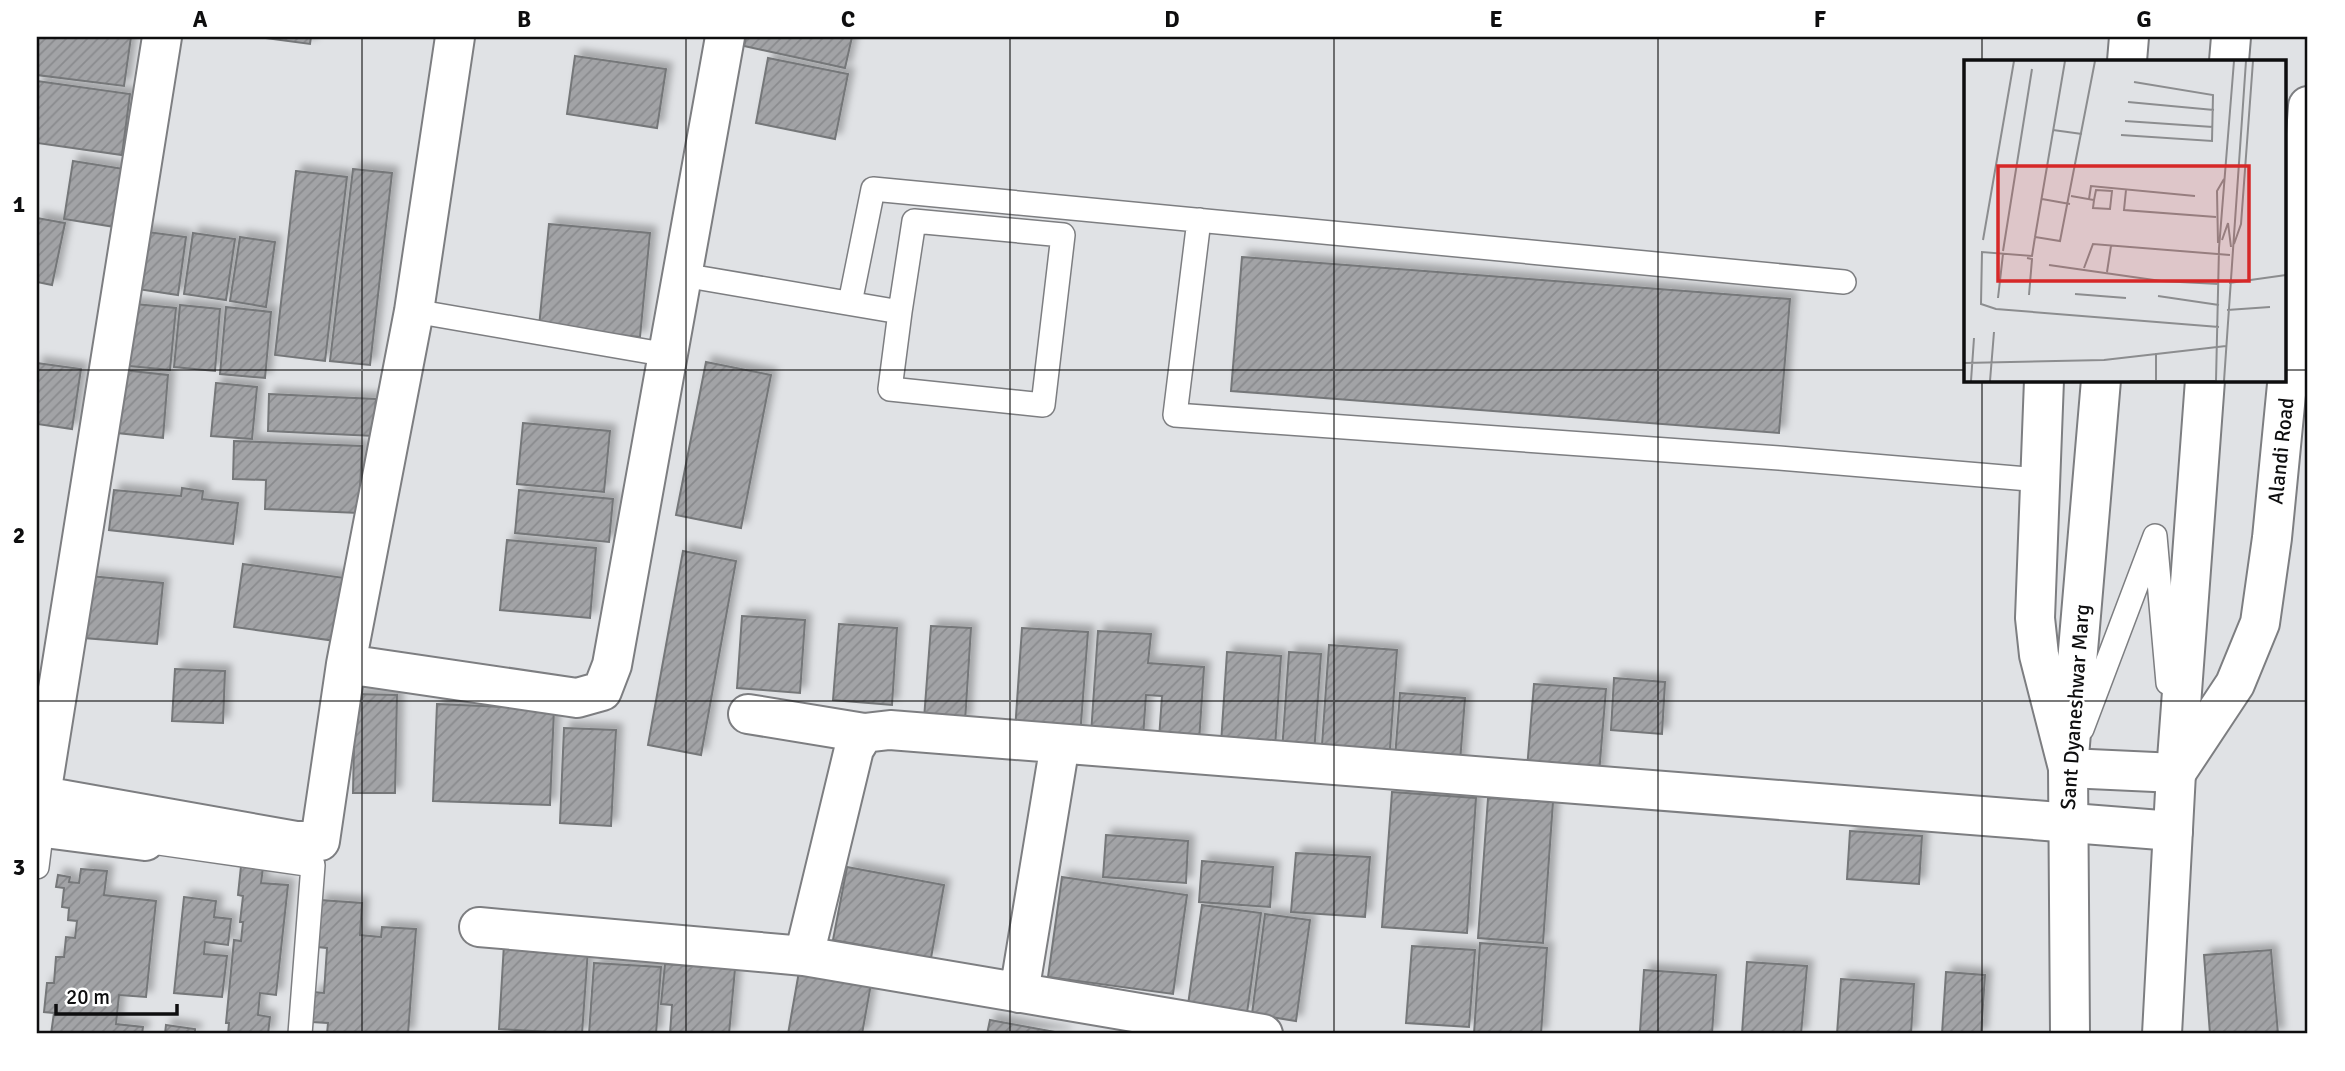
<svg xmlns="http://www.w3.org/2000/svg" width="2345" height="1071" viewBox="0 0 2345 1071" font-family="Signika,sans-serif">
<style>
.building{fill:url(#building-hatch);stroke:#757779;stroke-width:2;filter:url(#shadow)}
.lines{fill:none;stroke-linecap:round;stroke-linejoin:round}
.lane-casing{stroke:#7d7e81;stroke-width:26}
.street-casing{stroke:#7d7e81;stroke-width:42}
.secondary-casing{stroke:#7d7e81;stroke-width:42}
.primary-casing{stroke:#7d7e81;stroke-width:42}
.lane{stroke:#fff;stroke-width:23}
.street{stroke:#fff;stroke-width:38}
.secondary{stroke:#fff;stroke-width:38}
.primary{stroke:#fff;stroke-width:38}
.grid{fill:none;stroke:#0e0e0f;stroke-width:2;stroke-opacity:0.55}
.labels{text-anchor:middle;stroke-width:5;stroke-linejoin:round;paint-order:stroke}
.street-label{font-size:21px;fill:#0e0e0f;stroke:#fff}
.inset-road{fill:none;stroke:#8c8d8f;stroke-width:2}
.view{fill:#d62828;fill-opacity:0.15;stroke:#d62828;stroke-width:3.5}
.inset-edge{fill:none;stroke:#0e0e0f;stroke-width:3.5}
.neatline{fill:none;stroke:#0e0e0f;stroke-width:2.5}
.grid-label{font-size:23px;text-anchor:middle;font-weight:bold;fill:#0e0e0f}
</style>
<defs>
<pattern id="building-hatch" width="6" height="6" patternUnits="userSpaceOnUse" patternTransform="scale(1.75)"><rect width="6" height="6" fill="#a2a3a6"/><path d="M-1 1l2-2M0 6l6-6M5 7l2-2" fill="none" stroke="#8a8b8e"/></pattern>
<filter id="shadow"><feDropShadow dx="6" dy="-6" stdDeviation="3.5" flood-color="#0004"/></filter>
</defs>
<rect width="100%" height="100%" fill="#e0e2e5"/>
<path class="building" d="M 37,37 L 131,37 L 124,86 L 37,75 Z
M 258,37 L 311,37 L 310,44 Z
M 746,37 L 852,37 L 845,68 L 744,46 Z
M 575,56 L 666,69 L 657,128 L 567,114 Z
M 768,58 L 848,74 L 835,139 L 756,123 Z
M 37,81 L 130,94 L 122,155 L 37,143 Z
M 73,161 L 124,169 L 115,227 L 64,219 Z
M 353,169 L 392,173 L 370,365 L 330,361 Z
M 296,171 L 347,177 L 325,361 L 275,355 Z
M 37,218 L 65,223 L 52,285 L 37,282 Z
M 549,224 L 650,233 L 640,337 L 539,327 Z
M 140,231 L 186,237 L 178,295 L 131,288 Z
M 193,233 L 235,239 L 226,300 L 184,294 Z
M 240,237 L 275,242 L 266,307 L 230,301 Z
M 1242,257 L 1790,299 L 1779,433 L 1231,391 Z
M 125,303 L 176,308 L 170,370 L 119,365 Z
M 180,305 L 220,309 L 215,371 L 174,367 Z
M 226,307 L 271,312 L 265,378 L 220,374 Z
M 706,362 L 771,375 L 741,528 L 676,515 Z
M 37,363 L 81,369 L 72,429 L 37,424 Z
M 114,369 L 168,375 L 163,438 L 108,432 Z
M 216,383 L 257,387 L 252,439 L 211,436 Z
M 269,394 L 376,399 L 374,436 L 268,431 Z
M 523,423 L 610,431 L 604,492 L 517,484 Z
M 234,441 L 362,446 L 359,513 L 265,509 L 266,480 L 233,479 Z
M 182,488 L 203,491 L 202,499 L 238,503 L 233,544 L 109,530 L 114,490 L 181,496 Z
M 519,490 L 613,499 L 609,542 L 515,533 Z
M 507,540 L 596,548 L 590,618 L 500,610 Z
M 683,551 L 736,561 L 701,755 L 648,745 Z
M 243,564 L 345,578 L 336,641 L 234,627 Z
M 90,576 L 163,583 L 157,644 L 84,638 Z
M 742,616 L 805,620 L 800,693 L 737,688 Z
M 839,624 L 897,628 L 892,705 L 833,700 Z
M 931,626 L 971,628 L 965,722 L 924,719 Z
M 1022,628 L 1088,632 L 1080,736 L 1015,731 Z
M 1098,631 L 1151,634 L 1148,663 L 1204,667 L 1199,742 L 1159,739 L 1162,696 L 1146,695 L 1143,738 L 1091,734 Z
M 1329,645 L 1397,650 L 1389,763 L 1321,759 Z
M 1227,652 L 1281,656 L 1275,748 L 1221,744 Z
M 1289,652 L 1321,654 L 1314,754 L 1282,751 Z
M 175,669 L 225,671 L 223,723 L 172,721 Z
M 1614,678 L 1665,682 L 1662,734 L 1611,730 Z
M 1534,684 L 1606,689 L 1599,774 L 1527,769 Z
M 1400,693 L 1465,698 L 1459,775 L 1394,771 Z
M 355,694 L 397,695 L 395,793 L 353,793 Z
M 437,704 L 554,709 L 550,805 L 433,801 Z
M 564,728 L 616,730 L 611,826 L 560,823 Z
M 1392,792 L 1476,798 L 1467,933 L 1382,927 Z
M 1488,798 L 1553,802 L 1543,943 L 1478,938 Z
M 1850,831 L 1922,836 L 1919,884 L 1847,879 Z
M 1106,835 L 1188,841 L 1186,883 L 1103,877 Z
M 1296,853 L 1370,857 L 1365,917 L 1291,912 Z
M 1202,861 L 1273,867 L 1270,907 L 1199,902 Z
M 241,866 L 263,868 L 261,883 L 288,885 L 276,995 L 260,993 L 258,1015 L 270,1017 L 268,1034 L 228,1034 L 229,1023 L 226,1023 L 234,940 L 241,941 L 243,922 L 240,922 L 243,896 L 238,895 Z
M 847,867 L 944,885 L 931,958 L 833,940 Z
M 81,869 L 107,871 L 104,895 L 156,901 L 146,997 L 119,995 L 116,1024 L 143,1027 L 142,1034 L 51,1034 L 54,1013 L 44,1012 L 47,983 L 54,983 L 56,957 L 64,957 L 66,937 L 75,938 L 77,921 L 68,920 L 69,908 L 62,907 L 64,888 L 56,887 L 58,875 L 70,877 L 69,882 L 79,883 Z
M 1062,877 L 1187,895 L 1173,994 L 1048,977 Z
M 184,897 L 216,901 L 214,917 L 231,919 L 228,945 L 205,942 L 204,954 L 227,956 L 222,997 L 174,993 Z
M 320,900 L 362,903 L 360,935 L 381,937 L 382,927 L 416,929 L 408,1034 L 327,1034 L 328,1023 L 312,1022 L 314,992 L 324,993 L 327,948 L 317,947 Z
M 1202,905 L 1261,913 L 1247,1013 L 1188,1005 Z
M 1265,914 L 1310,920 L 1296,1021 L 1252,1014 Z
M 1480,943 L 1547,948 L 1541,1034 L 1474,1034 Z
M 504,944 L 588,949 L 582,1034 L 499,1029 Z
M 1412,946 L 1475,950 L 1469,1027 L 1406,1023 Z
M 2271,950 L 2278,1034 L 2210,1034 L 2204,955 Z
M 1747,962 L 1807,966 L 1801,1034 L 1742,1034 Z
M 594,963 L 661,967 L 656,1034 L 589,1034 Z
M 665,964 L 735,969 L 729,1034 L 670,1034 L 672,1005 L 661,1004 Z
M 800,966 L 872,978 L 862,1034 L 788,1034 Z
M 1644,970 L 1716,975 L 1712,1034 L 1640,1031 Z
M 1946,972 L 1985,975 L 1981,1034 L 1942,1034 Z
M 1841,979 L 1914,984 L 1911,1034 L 1837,1034 Z
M 990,1020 L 1066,1034 L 987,1034 Z
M 166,1025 L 195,1029 L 195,1034 L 165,1034 Z"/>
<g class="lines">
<g class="lane-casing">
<path id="lane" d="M 1199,220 L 1175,415 L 1779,458 L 2040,480
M 683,275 L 900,312 L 890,389 L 1043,405 L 1063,235 L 914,221 L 900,312
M 850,303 L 873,189 L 1844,282
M 414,311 L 668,355
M 2082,729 L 2155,536 L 2168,683
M 145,841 L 313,865 L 300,1034
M 37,867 L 42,827"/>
</g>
<g class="street-casing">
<path id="street" d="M 455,37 L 414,311 L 346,664 L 577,698 L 602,691 L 612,665 L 725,37
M 748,714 L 864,733
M 37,795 L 296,841 L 320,841 L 346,664
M 41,795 L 162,37
M 37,827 L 145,841
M 479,927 L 804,956 L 1263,1034
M 804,956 L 854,749 L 864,733 L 890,730 L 2173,831
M 1019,993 L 1060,744"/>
</g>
<g class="secondary-casing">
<path id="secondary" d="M 2044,380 L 2035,618 L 2039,655 L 2068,768 L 2176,773 L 2235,684 L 2260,623 L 2272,538 L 2293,323 L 2308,106"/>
</g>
<g class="primary-casing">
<path id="primary" d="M 2127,61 L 2129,37
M 2229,61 L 2231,37
M 2070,1034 L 2068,768 L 2101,380
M 2162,1034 L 2176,773 L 2205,380"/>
</g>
<use href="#lane" class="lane"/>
<use href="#street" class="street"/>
<use href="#secondary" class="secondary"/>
<use href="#primary" class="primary"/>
</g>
<path class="grid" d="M 362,37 L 362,1034M 686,37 L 686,1034M 1010,37 L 1010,1034M 1334,37 L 1334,1034M 1658,37 L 1658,1034M 1982,37 L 1982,61M 37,370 L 1965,370M 2284,370 L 2308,370M 1982,380 L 1982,1034M 37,701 L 2308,701"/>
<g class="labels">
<g class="street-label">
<text transform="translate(2281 451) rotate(-84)" y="7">Alandi Road</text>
<text transform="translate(2075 707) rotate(-86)" y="7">Sant Dyaneshwar Marg</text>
</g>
</g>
<g transform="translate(1964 60)">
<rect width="322" height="322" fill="#e0e2e5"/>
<path class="inset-road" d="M 101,1 L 71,177 L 96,181 L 131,1M 164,42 L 250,50M 161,61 L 249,67M 89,70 L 118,74M 157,75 L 248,81 L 249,35 L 170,22M 162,130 L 160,150 L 252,157M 107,136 L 130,140 L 129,148 L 146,149 L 148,131 L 132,130 L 130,140M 78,139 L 106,144M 125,139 L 127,126 L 231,136M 71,177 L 68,196 L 18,192 L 17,244 L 32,249 L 255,267M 19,180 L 50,1M 258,180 L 264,163 L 267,187M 254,183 L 253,131 L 260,119M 270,184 L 277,164 L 289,1M 39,191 L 68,9M 63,198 L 68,199 L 65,235M 85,205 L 197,221 L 255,224M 120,208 L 129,184 L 266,195M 143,212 L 147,186M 265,223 L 322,215M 111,234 L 162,238M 194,236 L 255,245M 34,238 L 39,194M 263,250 L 306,247M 192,293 L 192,320M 0,303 L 140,300 L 262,286M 7,321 L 10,278M 26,321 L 30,272M 166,321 L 252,321M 252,321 L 255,188 L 270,1M 260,321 L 282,1"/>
<path class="view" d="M 34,106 L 285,106 L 285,221 L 34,221 Z"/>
<rect width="322" height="322" class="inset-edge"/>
</g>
<rect width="2345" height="1071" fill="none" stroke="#ffffff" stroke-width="77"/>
<path d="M56 1004v10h121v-10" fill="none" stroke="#0e0e0f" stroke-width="3.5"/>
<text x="66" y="1004" font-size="21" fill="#0e0e0f" stroke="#ffffff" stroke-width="5" paint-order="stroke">20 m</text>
<rect x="38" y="38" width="2268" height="994" class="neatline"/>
<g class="grid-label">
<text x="200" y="27">A</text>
<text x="524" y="27">B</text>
<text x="848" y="27">C</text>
<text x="1172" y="27">D</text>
<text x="1496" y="27">E</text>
<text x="1820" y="27">F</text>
<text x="2144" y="27">G</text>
<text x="19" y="212">1</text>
<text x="19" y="543">2</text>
<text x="19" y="875">3</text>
</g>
</svg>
